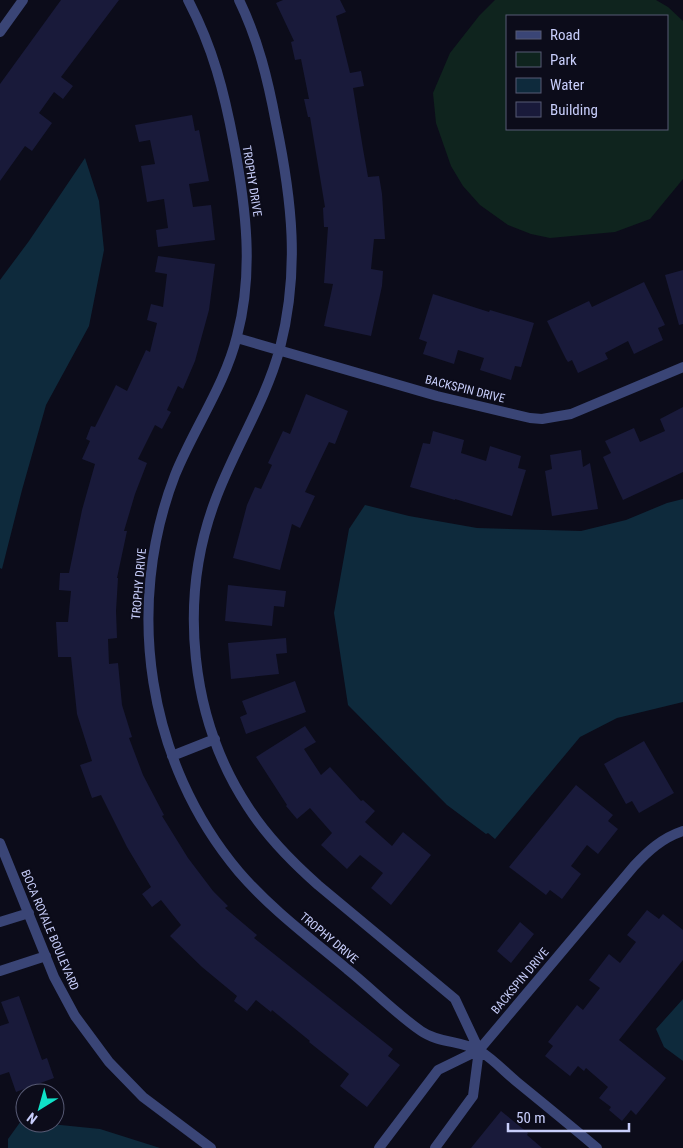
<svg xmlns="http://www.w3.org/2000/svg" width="683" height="1148" viewBox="0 0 683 1148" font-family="'Roboto Condensed',sans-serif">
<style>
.green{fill:#0f241e;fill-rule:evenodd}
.water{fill:#0e2a3c}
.building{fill:#191a3a}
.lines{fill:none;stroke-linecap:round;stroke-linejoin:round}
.minor{stroke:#3a4576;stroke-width:10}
.labels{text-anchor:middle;stroke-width:4;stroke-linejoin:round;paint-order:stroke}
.street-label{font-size:12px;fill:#c8cefb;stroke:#0c0c1a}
</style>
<rect width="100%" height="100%" fill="#0c0c1a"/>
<path class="green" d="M 495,0 L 656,0 L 668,7 L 683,21 L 683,179 L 650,219 L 615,232 L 550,238 L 531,234 L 508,225 L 480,205 L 463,186 L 451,166 L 436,123 L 433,93 L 450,53 L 479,16 ZM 507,16 L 667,16 L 667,129 L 507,129 Z"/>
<path class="water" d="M 85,158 L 99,201 L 104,250 L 89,326 L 46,405 L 22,490 L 2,569 L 0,568 L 0,280 L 29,241 Z
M 683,499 L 683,702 L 617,718 L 580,737 L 495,839 L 488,833 L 486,834 L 447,805 L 348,705 L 334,613 L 349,529 L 365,505 L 409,516 L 477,528 L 581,531 L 626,520 L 667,503 Z
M 683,999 L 683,1061 L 664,1047 L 656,1029 Z
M 21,1121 L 100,1129 L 160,1148 L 8,1148 L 8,1139 Z"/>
<path class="building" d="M 61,0 L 119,0 L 61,77 L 73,86 L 63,99 L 54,92 L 39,113 L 52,123 L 32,151 L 25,146 L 0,181 L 0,84 Z
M 283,0 L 340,0 L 346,12 L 336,16 L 350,73 L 361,71 L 364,86 L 353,88 L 363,149 L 368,177 L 379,176 L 382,194 L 385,239 L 374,239 L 371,269 L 383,271 L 382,286 L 371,336 L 324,326 L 333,284 L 324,283 L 328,227 L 324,227 L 323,208 L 325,207 L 310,117 L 308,117 L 304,99 L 309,99 L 301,59 L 295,60 L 291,42 L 294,41 L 276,3 Z
M 192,115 L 195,131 L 199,130 L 209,181 L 189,184 L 193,207 L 211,205 L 215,240 L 158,247 L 156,230 L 168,228 L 164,199 L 147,202 L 141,166 L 155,164 L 150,140 L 139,142 L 135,125 Z
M 158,256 L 215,264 L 209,310 L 195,361 L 183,389 L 178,386 L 167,410 L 171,412 L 162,429 L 155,425 L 138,459 L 147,463 L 135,494 L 124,531 L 127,531 L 117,578 L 118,578 L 116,611 L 117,638 L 108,639 L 109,664 L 118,663 L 122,705 L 132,737 L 129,738 L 143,775 L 164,815 L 162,816 L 188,858 L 213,891 L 228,906 L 225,908 L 257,935 L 254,938 L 393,1049 L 388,1056 L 400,1065 L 367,1107 L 340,1086 L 349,1074 L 309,1042 L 310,1041 L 272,1010 L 271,1012 L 256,1000 L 247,1011 L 234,1001 L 237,996 L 202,967 L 170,936 L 181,925 L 161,900 L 152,907 L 142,894 L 151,887 L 127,847 L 101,795 L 92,798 L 80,765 L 92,761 L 77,714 L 71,657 L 58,657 L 56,622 L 68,622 L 71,591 L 59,590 L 60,573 L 69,573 L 82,510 L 95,464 L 82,459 L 90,441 L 86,439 L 91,426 L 95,427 L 116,385 L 127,391 L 146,350 L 150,352 L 157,323 L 147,320 L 151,304 L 163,307 L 167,274 L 155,272 Z
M 683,270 L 683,324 L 679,325 L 665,275 Z
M 644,282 L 665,325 L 658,328 L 663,340 L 634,354 L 628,341 L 605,353 L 608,359 L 578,373 L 572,360 L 568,362 L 566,359 L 547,321 L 589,301 L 592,307 Z
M 433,294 L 489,312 L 490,310 L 534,323 L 521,367 L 515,366 L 511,380 L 480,370 L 484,358 L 458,350 L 454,364 L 423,354 L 427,342 L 419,339 Z
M 306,394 L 348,411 L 335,444 L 329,442 L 305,492 L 315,496 L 300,528 L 292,524 L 280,570 L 233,558 L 247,505 L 255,487 L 261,489 L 272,465 L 268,463 L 283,431 L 290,434 Z
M 683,407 L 683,472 L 623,500 L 603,457 L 611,453 L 605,441 L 634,428 L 640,442 L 665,431 L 660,419 Z
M 433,431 L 464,440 L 461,453 L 486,461 L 490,446 L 521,456 L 518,468 L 526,470 L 512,516 L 455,499 L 455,500 L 410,487 L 423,443 L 430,444 Z
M 581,450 L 583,467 L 590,463 L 598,509 L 552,516 L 545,471 L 552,469 L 550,455 Z
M 228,585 L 286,591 L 284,607 L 274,606 L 272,626 L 225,621 Z
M 286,638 L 287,653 L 276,654 L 279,674 L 231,679 L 228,643 Z
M 295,681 L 306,712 L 246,734 L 240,717 L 247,714 L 242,701 Z
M 305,726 L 316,742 L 304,749 L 321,775 L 330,767 L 361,801 L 363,800 L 375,811 L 365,822 L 392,846 L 403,832 L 431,855 L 391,905 L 371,888 L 383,873 L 360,855 L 347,869 L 321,845 L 332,833 L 310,808 L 297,819 L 286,806 L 287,805 L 256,757 Z
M 644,741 L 674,793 L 639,813 L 632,801 L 626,804 L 604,764 Z
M 576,785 L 613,815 L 608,821 L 618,829 L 598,854 L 587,845 L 571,866 L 581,874 L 562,899 L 550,890 L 546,895 L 509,867 Z
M 647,910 L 659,919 L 663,914 L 683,930 L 683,960 L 619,1040 L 666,1078 L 636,1115 L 631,1110 L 622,1121 L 609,1110 L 611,1107 L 599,1098 L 608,1087 L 586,1068 L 584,1071 L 578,1066 L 570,1076 L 545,1056 L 553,1046 L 548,1042 L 577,1005 L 583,1010 L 600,988 L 589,980 L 609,954 L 620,963 L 636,942 L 627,935 Z
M 520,922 L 534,934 L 511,963 L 497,951 Z
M 19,996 L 42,1060 L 47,1058 L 54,1078 L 16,1092 L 9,1072 L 0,1075 L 0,1026 L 9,1023 L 1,1002 Z
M 501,1111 L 528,1133 L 527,1135 L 542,1148 L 471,1148 Z"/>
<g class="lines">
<path class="minor" d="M 188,0 C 213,48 224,91 234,144 C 246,208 254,272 237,336 C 225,385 194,428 175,475 C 124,607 147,763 239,872 C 271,909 310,938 347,969 C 372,989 395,1013 421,1031 C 438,1043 463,1041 480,1051 C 493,1059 505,1072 517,1082 C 544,1104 571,1126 597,1148
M 239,0 C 258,39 268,80 276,123 C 292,200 300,270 280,348 C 265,403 234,449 215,501 C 178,600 190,719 248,807 C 267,837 292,862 318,885 L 455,999 L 479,1050
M 0,32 L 23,0
M 237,338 L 437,396 L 530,418 L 542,419 L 571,414 L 683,367
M 172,756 L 215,739
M 0,843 L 54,977 L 75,1016 L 109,1062 L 143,1097 L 211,1148
M 0,922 L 29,913
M 0,971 L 46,956
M 379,1148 L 438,1070 L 479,1050 L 634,866 C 648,851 662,838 683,831
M 435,1148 L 473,1096 L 479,1050"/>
</g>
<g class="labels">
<g class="street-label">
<text transform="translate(252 181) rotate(81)" y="4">TROPHY DRIVE</text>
<text transform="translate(465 389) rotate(14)" y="4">BACKSPIN DRIVE</text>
<text transform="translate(139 584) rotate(-85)" y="4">TROPHY DRIVE</text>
<text transform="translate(50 930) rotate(67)" y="4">BOCA ROYALE BOULEVARD</text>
<text transform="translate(329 938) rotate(40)" y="4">TROPHY DRIVE</text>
<text transform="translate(520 981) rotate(-50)" y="4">BACKSPIN DRIVE</text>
</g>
</g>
<rect x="506" y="15" width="162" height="115" fill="#0c0c1a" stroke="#575a74"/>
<rect x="516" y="31" width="25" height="8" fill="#3a4576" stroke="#575a74"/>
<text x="550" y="40" font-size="15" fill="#c8cefb">Road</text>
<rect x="516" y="52" width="25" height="15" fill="#0f241e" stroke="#575a74"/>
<text x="550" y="65" font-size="15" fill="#c8cefb">Park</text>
<rect x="516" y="78" width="25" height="15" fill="#0e2a3c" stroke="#575a74"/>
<text x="550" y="90" font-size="15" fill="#c8cefb">Water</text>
<rect x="516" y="102" width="25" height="15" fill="#191a3a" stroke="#575a74"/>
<text x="550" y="115" font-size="15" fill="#c8cefb">Building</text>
<g transform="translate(40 1108) rotate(217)"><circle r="24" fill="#0c0c1a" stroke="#575a74"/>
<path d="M0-4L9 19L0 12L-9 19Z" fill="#0fe1c7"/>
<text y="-8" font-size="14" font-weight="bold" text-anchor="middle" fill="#c8cefb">N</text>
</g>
<path d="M508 1123v8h121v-8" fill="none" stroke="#c8cefb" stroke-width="2.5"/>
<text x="516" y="1123" font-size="15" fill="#c8cefb" stroke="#0c0c1a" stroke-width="4" paint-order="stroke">50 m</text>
</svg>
